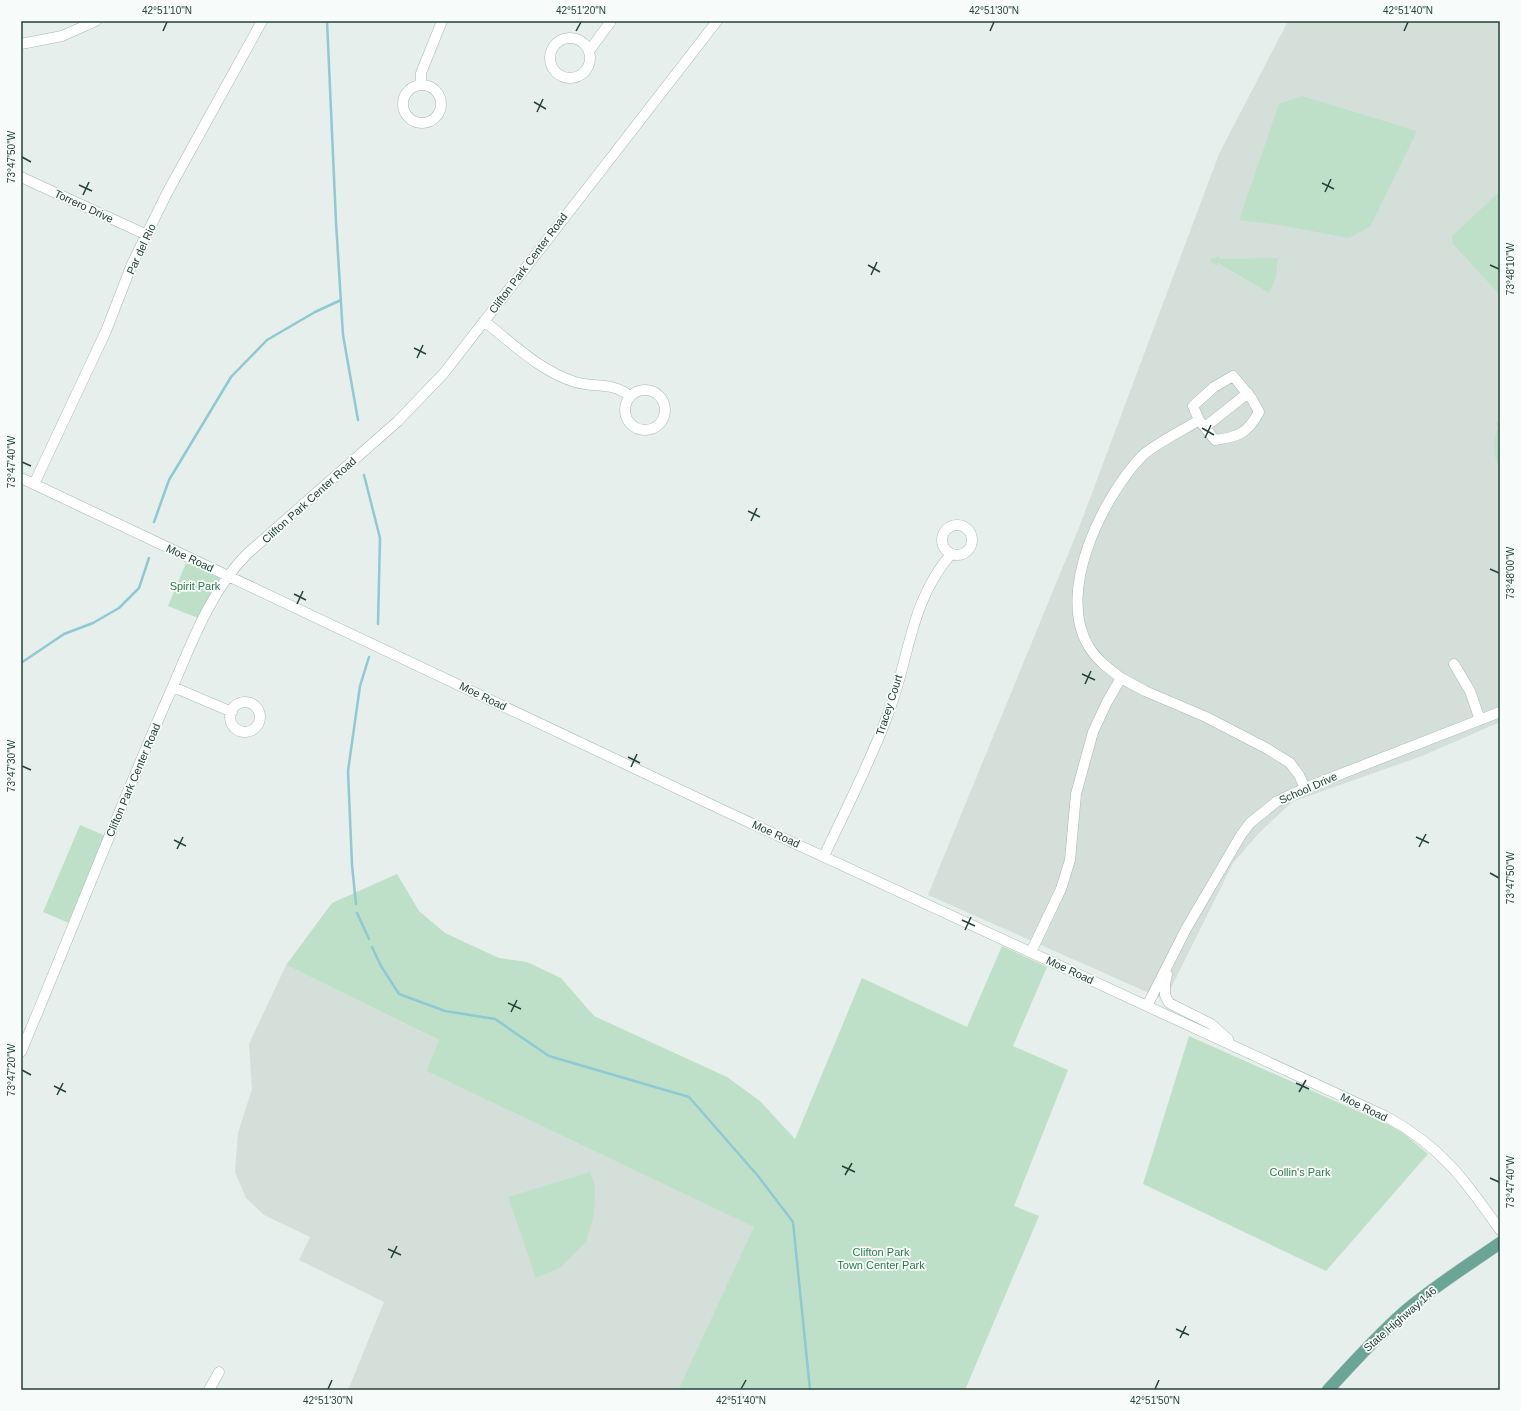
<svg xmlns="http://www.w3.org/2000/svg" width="1521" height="1411" viewBox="0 0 1521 1411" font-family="Arial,sans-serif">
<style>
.built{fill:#d4dfda}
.green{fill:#bfe0c8}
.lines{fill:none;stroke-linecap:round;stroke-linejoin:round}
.stream{stroke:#8ec9d4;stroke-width:2.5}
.minor-casing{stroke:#a8b8b2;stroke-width:11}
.major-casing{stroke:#c2cac8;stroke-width:13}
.minor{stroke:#fff;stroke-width:10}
.major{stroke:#6aa596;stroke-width:12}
.ticks{fill:none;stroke:#24423a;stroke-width:1.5}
.labels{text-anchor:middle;stroke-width:3.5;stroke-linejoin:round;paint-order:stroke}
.street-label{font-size:11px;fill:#24423a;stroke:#f7fbf9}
.park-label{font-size:11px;fill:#2d7a4b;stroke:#f7fbf9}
.neatline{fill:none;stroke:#24423a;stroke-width:1.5}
.ticks-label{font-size:10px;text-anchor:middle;fill:#24423a}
</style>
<rect width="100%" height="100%" fill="#e6efeb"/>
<path class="built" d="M 1288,21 L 1500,21 L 1500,722 L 1422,756 L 1292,802 L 1260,832 L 1233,863 L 1165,1000 L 928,895 L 1080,525 L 1219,154 Z
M 286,965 L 439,1040 L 426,1071 L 755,1227 L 678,1390 L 348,1390 L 384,1302 L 299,1260 L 310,1237 L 264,1215 L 246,1198 L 235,1172 L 238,1133 L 252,1089 L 249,1044 Z"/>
<path class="green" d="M 1302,96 L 1417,131 L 1370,227 L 1348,238 L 1279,225 L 1239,220 L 1279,104 Z
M 1500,191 L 1500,295 L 1453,244 L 1452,236 Z
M 1219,256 L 1219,259 L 1278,258 L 1276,277 L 1269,293 L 1218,263 L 1217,266 L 1211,262 L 1210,259 Z
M 1500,420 L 1500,470 C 1493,454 1492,445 1498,427 L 1495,423 Z
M 186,563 L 220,578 L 198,618 L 168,606 Z
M 80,825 L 106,836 L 69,923 L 43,912 Z
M 397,874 L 419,911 L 445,933 L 499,958 L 527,962 L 561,978 L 594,1016 L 727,1077 L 760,1101 L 795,1139 L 862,978 L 967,1027 L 1002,946 L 1047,967 L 1013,1046 L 1068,1070 L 1014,1206 L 1039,1216 L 965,1390 L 678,1390 L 754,1227 L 426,1071 L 439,1040 L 286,965 L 332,903 Z
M 1189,1036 L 1389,1125 L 1403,1133 L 1428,1154 L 1326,1271 L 1143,1184 Z
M 590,1172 L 595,1186 L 594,1215 L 586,1242 L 560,1268 L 536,1278 L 508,1197 Z"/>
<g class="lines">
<path class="stream" d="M 327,21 L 336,222 L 343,335 L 358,420
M 364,475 L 380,538 L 378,624
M 154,522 L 169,480 L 231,377 L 267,340 L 315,312 L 341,300
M 21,663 L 64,634 L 93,623 L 119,608 L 139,588 L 149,558
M 356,904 L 352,865 L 348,771 L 360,686 L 369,657
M 357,913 L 369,939
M 372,947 L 381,966 L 399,994 L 445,1011 L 495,1019 L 549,1056 L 689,1097 L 758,1176 L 793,1222 L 810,1390"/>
<g class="minor-casing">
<path id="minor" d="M550 58a20 20 0 1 1 40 0a20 20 0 1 1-40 0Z
M 21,44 L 62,36 L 96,21
M 589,51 L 611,21
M 421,84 L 421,73 L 442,21
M403 104a19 19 0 1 1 38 0a19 19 0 1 1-38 0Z
M 21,177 L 147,235
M 484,321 C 513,344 540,371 575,382 C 595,388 613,382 630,396
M 1233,376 L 1252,399 L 1259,412 C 1247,434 1238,437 1215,440 L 1199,420 L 1193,406 L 1214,387 Z
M625 410a20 20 0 1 1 40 0a20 20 0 1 1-40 0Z
M 1205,427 L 1248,393
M 21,478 L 729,813 L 1385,1116 C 1441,1146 1465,1180 1500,1230
M 34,484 L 106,331 L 132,264 L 167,193 L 262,21
M942 540a15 15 0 1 1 30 0a15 15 0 1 1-30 0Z
M 1454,664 L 1470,691 L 1480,720
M 1121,678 C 1109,669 1097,660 1089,647 C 1055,592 1103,497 1142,456 C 1153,445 1185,429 1199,420
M 173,687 L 232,712
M230 717a15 15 0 1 1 30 0a15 15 0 1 1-30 0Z
M 824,856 C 846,809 870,763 888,714 C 910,658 909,603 951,554
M 1031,952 L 1061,889 L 1070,860 L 1076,794 L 1093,732 L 1107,702 L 1121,678 L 1145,691 L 1206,717 L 1266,748 L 1290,763 L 1299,775 L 1305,788
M 1167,974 L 1165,984 L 1165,995 L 1169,1003 L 1211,1024 L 1228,1039
M 1147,1006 L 1186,929 L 1241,835 L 1250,823 L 1276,802 L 1305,788 L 1500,712
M 21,1052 C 70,936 115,818 166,702 C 188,653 208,593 247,554 L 398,421 L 444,373 L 717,21
M 209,1390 L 219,1372"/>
</g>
<g class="major-casing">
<path id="major" d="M 1328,1390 C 1352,1364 1376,1337 1403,1313 C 1433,1287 1467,1266 1500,1243"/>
</g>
<use href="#minor" class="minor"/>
<use href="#major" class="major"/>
</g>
<path class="ticks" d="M 163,31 L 167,22M 576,31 L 581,22M 990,31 L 994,22M 1404,31 L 1408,22M 534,102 L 546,109M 537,112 L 543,99M 22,157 L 31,162M 1322,183 L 1334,189M 79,185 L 92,191M 1325,192 L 1331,179M 83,195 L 89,182M 868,265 L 880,272M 1490,265 L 1499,269M 871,275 L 877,262M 414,348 L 426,354M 417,358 L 423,345M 1202,428 L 1214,435M 1205,438 L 1211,425M 22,462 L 31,466M 748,511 L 760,517M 751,521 L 757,508M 1490,569 L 1499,573M 294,594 L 306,600M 297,604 L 303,591M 1082,674 L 1095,680M 1085,684 L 1091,671M 628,757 L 640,763M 22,766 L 31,770M 631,767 L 637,754M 1416,837 L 1429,843M 174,840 L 186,846M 1419,847 L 1426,834M 177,849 L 183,837M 1490,873 L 1499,878M 962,920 L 975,926M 965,930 L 971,917M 508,1003 L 521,1009M 511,1012 L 517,1000M 22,1070 L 31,1075M 1296,1083 L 1309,1089M 54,1086 L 66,1092M 1299,1092 L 1306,1080M 57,1095 L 63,1083M 842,1166 L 855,1172M 845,1175 L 852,1163M 1490,1178 L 1499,1182M 388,1249 L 401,1255M 391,1258 L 397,1246M 1176,1329 L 1189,1335M 1180,1338 L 1186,1326M 328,1389 L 332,1380M 741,1389 L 746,1380M 1155,1389 L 1159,1380"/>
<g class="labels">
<g class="street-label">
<text transform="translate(84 206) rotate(25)" y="4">Torrero Drive</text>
<text transform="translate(141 249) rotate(-65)" y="4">Par del Rio</text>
<text transform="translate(528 263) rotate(-53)" y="4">Clifton Park Center Road</text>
<text transform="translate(309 500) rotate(-42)" y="4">Clifton Park Center Road</text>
<text transform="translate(190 558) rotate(25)" y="4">Moe Road</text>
<text transform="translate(483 696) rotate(26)" y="4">Moe Road</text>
<text transform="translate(889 705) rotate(-72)" y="4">Tracey Court</text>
<text transform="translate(133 780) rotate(-67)" y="4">Clifton Park Center Road</text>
<text transform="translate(1308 788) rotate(-24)" y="4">School Drive</text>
<text transform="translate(776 834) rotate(24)" y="4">Moe Road</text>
<text transform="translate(1070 970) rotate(25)" y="4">Moe Road</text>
<text transform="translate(1364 1107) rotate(26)" y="4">Moe Road</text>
<text transform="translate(1400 1319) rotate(-41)" y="4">State Highway 146</text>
</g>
<g class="park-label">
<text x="195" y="590">Spirit Park</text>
<text x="1300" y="1176">Collin's Park</text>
<text x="881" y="1256">Clifton Park<tspan x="881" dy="13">Town Center Park</tspan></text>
</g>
</g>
<rect width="1521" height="1411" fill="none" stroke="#f7fbf9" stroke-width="44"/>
<rect x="22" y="22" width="1477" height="1367" class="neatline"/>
<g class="ticks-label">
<text x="167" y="14">42°51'10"N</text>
<text x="581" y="14">42°51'20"N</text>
<text x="994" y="14">42°51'30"N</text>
<text x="1408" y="14">42°51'40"N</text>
<text transform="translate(11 157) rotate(-90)" y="4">73°47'50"W</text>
<text transform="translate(1510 269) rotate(-90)" y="4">73°48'10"W</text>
<text transform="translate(11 462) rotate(-90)" y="4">73°47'40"W</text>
<text transform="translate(1510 573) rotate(-90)" y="4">73°48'00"W</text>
<text transform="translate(11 766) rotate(-90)" y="4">73°47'30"W</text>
<text transform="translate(1510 878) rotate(-90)" y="4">73°47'50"W</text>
<text transform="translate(11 1070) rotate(-90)" y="4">73°47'20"W</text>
<text transform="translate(1510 1182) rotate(-90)" y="4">73°47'40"W</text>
<text x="328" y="1404">42°51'30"N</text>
<text x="741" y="1404">42°51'40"N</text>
<text x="1155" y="1404">42°51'50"N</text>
</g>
</svg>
